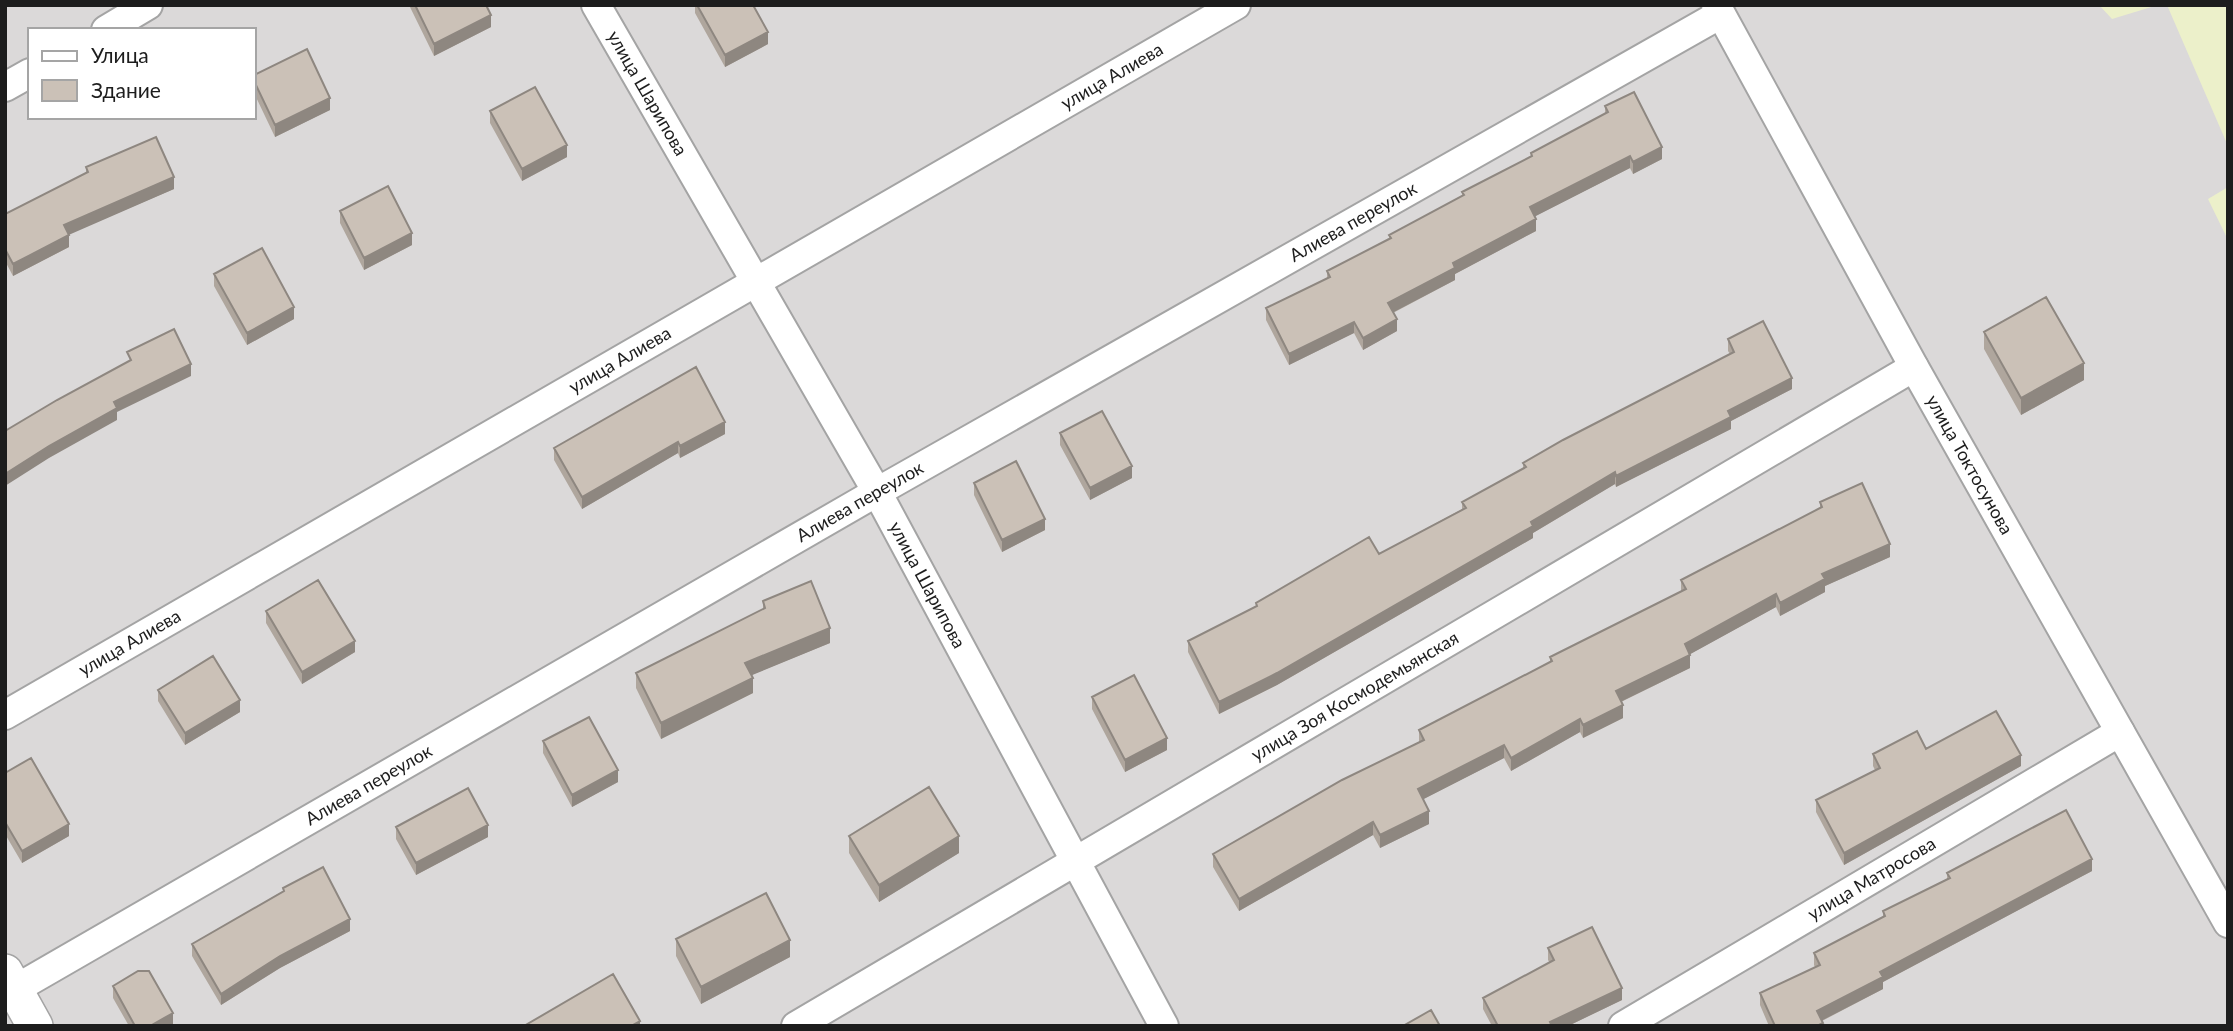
<svg xmlns="http://www.w3.org/2000/svg" width="2233" height="1031" viewBox="0 0 2233 1031" font-family="Lato,sans-serif">
<style>
.residential{fill:#dbd9d9;fill-rule:evenodd}
.farmland{fill:#ecf0ca}
.lines{fill:none;stroke-linecap:round;stroke-linejoin:round}
.minor-casing{stroke:#a4a4a4;stroke-width:32}
.tertiary-casing{stroke:#a4a4a4;stroke-width:38}
.minor{stroke:#fff;stroke-width:28}
.tertiary{stroke:#fff;stroke-width:35}
.wall{fill:#afa69d}
.shaded-wall{fill:#8e8780}
.building{fill:#cbc1b7;stroke:#8e8780;stroke-width:2}
.labels{text-anchor:middle;stroke-width:5;stroke-linejoin:round;paint-order:stroke}
.street-label{font-size:18px;fill:#1d1d1d;stroke:#fff}
</style>
<rect width="100%" height="100%" fill="#efebe1"/>
<path class="residential" d="M 5,5 L 2228,5 L 2228,1026 L 5,1026 ZM 30,30 L 254,30 L 254,117 L 30,117 Z"/>
<path class="farmland" d="M 2099,5 L 2158,5 L 2112,19 Z
M 2167,5 L 2228,5 L 2228,146 Z
M 2228,187 L 2228,240 L 2208,199 Z"/>
<g class="lines">
<g class="minor-casing">
<g id="minor">
<path id="s1" d="M 596,5 L 877,492 L 1164,1026"/>
<path id="s2" d="M 1716,5 L 1914,367 L 2228,923"/>
<path d="M 106,30 L 148,5"/>
<path d="M 5,87 L 30,73"/>
<path id="s3" d="M 5,715 L 1236,5"/>
<path id="s4" d="M 5,995 L 877,492 L 1719,15"/>
<path id="s5" d="M 796,1026 L 1914,367"/>
<path id="s6" d="M 1623,1026 L 2120,732"/>
</g>
</g>
<g class="tertiary-casing">
<path id="tertiary" d="M 5,972 L 35,1026"/>
</g>
<use href="#minor" class="minor"/>
<use href="#tertiary" class="tertiary"/>
</g>
<path class="wall" d="M 409,5 L 486,5 L 491,27 L 434,56 Z
M 695,5 L 753,5 L 768,44 L 725,67 L 695,13 Z
M 254,75 L 330,110 L 275,137 L 254,93 Z
M 1605,106 L 1662,159 L 1633,174 L 1630,168 L 1535,216 L 1536,231 L 1455,274 L 1455,280 L 1393,313 L 1397,331 L 1363,350 L 1354,333 L 1289,365 L 1266,320 L 1266,308 L 1327,278 L 1327,271 L 1389,239 L 1389,235 L 1462,196 L 1462,192 L 1531,157 L 1531,153 L 1605,114 Z
M 490,111 L 567,157 L 522,181 L 490,123 Z
M 86,167 L 174,189 L 68,234 L 69,247 L 13,276 L 5,261 L 5,214 L 86,173 Z
M 340,211 L 412,245 L 364,270 L 340,223 Z
M 214,274 L 294,319 L 247,345 L 214,286 Z
M 1984,332 L 2084,380 L 2021,415 L 1984,349 Z
M 1728,339 L 1792,389 L 1731,421 L 1731,429 L 1616,487 L 1615,484 L 1533,533 L 1533,538 L 1277,685 L 1219,714 L 1188,652 L 1188,641 L 1256,606 L 1256,603 L 1379,554 L 1462,509 L 1462,502 L 1523,468 L 1523,463 L 1730,354 L 1728,351 Z
M 1060,433 L 1132,478 L 1090,500 L 1060,445 Z
M 725,434 L 680,458 L 678,453 L 582,509 L 554,460 L 554,448 Z
M 974,483 L 1045,530 L 1002,552 L 974,495 Z
M 1820,502 L 1890,557 L 1825,586 L 1825,592 L 1780,616 L 1776,607 L 1690,654 L 1690,668 L 1621,702 L 1623,718 L 1583,738 L 1580,732 L 1511,771 L 1504,758 L 1423,799 L 1429,824 L 1380,848 L 1373,835 L 1239,911 L 1213,867 L 1213,854 L 1419,742 L 1419,730 L 1550,662 L 1550,657 L 1681,592 L 1681,580 L 1820,508 Z
M 763,601 L 830,643 L 751,675 L 753,693 L 661,739 L 636,688 L 636,673 L 763,609 Z
M 266,611 L 355,652 L 302,684 L 266,623 Z
M 158,690 L 240,712 L 185,745 L 158,701 Z
M 1092,697 L 1167,750 L 1125,772 L 1092,709 Z
M 543,741 L 618,782 L 572,807 L 543,753 Z
M 1926,749 L 2021,766 L 1844,865 L 1816,812 L 1816,800 L 1875,770 L 1873,766 L 1873,754 Z
M 5,773 L 69,836 L 22,863 L 5,834 Z
M 396,827 L 488,837 L 416,875 L 396,839 Z
M 849,836 L 959,853 L 879,902 L 849,853 Z
M 2092,871 L 1883,982 L 1883,989 L 1822,1021 L 1823,1026 L 1769,1026 L 1760,1005 L 1760,993 L 1815,967 L 1814,965 L 1814,953 L 1883,917 L 1883,911 L 1947,879 L 1947,873 Z
M 283,888 L 350,931 L 280,968 L 221,1005 L 192,956 L 192,944 L 283,891 Z
M 676,939 L 790,957 L 701,1004 L 676,956 Z
M 1548,948 L 1622,1000 L 1568,1026 L 1492,1026 L 1483,1009 L 1483,998 L 1550,963 L 1548,960 Z
M 113,986 L 173,1025 L 171,1026 L 129,1026 L 113,998 Z"/>
<path class="shaded-wall" d="M 491,15 L 491,27 L 434,56 L 434,44 Z
M 768,32 L 768,44 L 725,67 L 725,55 Z
M 330,98 L 330,110 L 275,137 L 275,125 Z
M 567,145 L 567,157 L 522,181 L 522,169 Z
M 1662,147 L 1662,159 L 1633,174 L 1633,162 Z
M 1630,156 L 1630,168 L 1530,219 L 1530,207 Z
M 174,177 L 174,189 L 64,237 L 64,225 Z
M 1536,219 L 1536,231 L 1455,274 L 1455,280 L 1388,315 L 1388,303 L 1453,263 Z
M 412,233 L 412,245 L 364,270 L 364,258 Z
M 69,235 L 69,247 L 13,276 L 13,264 Z
M 294,307 L 294,319 L 247,345 L 247,333 Z
M 1397,319 L 1397,331 L 1363,350 L 1363,338 Z
M 1354,322 L 1354,333 L 1289,365 L 1289,354 Z
M 2084,363 L 2084,380 L 2021,415 L 2021,398 Z
M 191,364 L 191,376 L 117,412 L 117,420 L 49,458 L 5,486 L 5,474 L 114,402 Z
M 1792,378 L 1792,389 L 1731,421 L 1731,429 L 1616,487 L 1616,476 L 1728,411 Z
M 725,422 L 725,434 L 680,458 L 680,446 Z
M 678,442 L 678,453 L 582,509 L 582,497 Z
M 1132,466 L 1132,478 L 1090,500 L 1090,488 Z
M 1615,472 L 1615,484 L 1533,533 L 1533,538 L 1277,685 L 1219,714 L 1219,702 L 1531,522 Z
M 1045,519 L 1045,530 L 1002,552 L 1002,540 Z
M 1890,544 L 1890,557 L 1825,586 L 1825,592 L 1780,616 L 1780,603 L 1822,574 Z
M 1776,594 L 1776,607 L 1685,657 L 1685,644 Z
M 830,628 L 830,643 L 745,678 L 745,663 Z
M 355,641 L 355,652 L 302,684 L 302,672 Z
M 1690,655 L 1690,668 L 1616,704 L 1616,691 Z
M 753,678 L 753,693 L 661,739 L 661,723 Z
M 240,700 L 240,712 L 185,745 L 185,733 Z
M 1623,705 L 1623,718 L 1583,738 L 1583,725 Z
M 1580,719 L 1580,732 L 1511,771 L 1511,758 Z
M 1167,738 L 1167,750 L 1125,772 L 1125,760 Z
M 1504,745 L 1504,758 L 1418,802 L 1418,789 Z
M 2021,755 L 2021,766 L 1844,865 L 1844,853 Z
M 618,770 L 618,782 L 572,807 L 572,795 Z
M 1429,811 L 1429,824 L 1380,848 L 1380,835 Z
M 1373,822 L 1373,835 L 1239,911 L 1239,899 Z
M 69,824 L 69,836 L 22,863 L 22,851 Z
M 488,825 L 488,837 L 416,875 L 416,863 Z
M 959,836 L 959,853 L 879,902 L 879,885 Z
M 2092,859 L 2092,871 L 1883,982 L 1883,989 L 1817,1023 L 1817,1011 L 1880,972 Z
M 350,919 L 350,931 L 280,968 L 221,1005 L 221,994 L 280,956 Z
M 790,940 L 790,957 L 701,1004 L 701,987 Z
M 1622,988 L 1622,1000 L 1568,1026 L 1550,1026 L 1550,1022 Z
M 173,1013 L 173,1025 L 171,1026 L 150,1026 Z
M 640,1021 L 640,1026 L 631,1026 Z"/>
<path class="building" d="M 415,5 L 486,5 L 491,15 L 434,44 Z
M 697,5 L 753,5 L 768,32 L 725,55 Z
M 307,49 L 330,98 L 275,125 L 254,81 L 254,75 Z
M 535,87 L 567,145 L 522,169 L 490,111 Z
M 1634,92 L 1662,147 L 1633,162 L 1630,156 L 1530,207 L 1536,219 L 1453,263 L 1455,268 L 1388,303 L 1397,319 L 1363,338 L 1354,322 L 1289,354 L 1266,308 L 1330,277 L 1327,271 L 1391,238 L 1389,235 L 1464,195 L 1462,192 L 1532,156 L 1531,153 L 1608,112 L 1605,106 Z
M 156,137 L 174,177 L 64,225 L 69,235 L 13,264 L 5,249 L 5,214 L 88,172 L 86,167 Z
M 388,186 L 412,233 L 364,258 L 340,211 Z
M 262,248 L 294,307 L 247,333 L 214,274 Z
M 2046,297 L 2084,363 L 2021,398 L 1984,332 Z
M 1763,321 L 1792,378 L 1728,411 L 1731,417 L 1616,476 L 1615,472 L 1531,522 L 1533,526 L 1277,673 L 1219,702 L 1188,641 L 1257,606 L 1256,603 L 1369,537 L 1379,554 L 1466,508 L 1462,502 L 1526,467 L 1523,463 L 1563,440 L 1734,352 L 1728,339 Z
M 174,329 L 191,364 L 114,402 L 117,408 L 49,446 L 5,474 L 5,431 L 57,400 L 131,360 L 127,352 Z
M 696,367 L 725,422 L 680,446 L 678,442 L 582,497 L 554,448 Z
M 1102,411 L 1132,466 L 1090,488 L 1060,433 Z
M 1016,461 L 1045,519 L 1002,540 L 974,483 Z
M 1862,483 L 1890,544 L 1822,574 L 1825,579 L 1780,603 L 1776,594 L 1685,644 L 1690,655 L 1616,691 L 1623,705 L 1583,725 L 1580,719 L 1511,758 L 1504,745 L 1418,789 L 1429,811 L 1380,835 L 1373,822 L 1239,899 L 1213,854 L 1342,780 L 1424,740 L 1419,730 L 1552,661 L 1550,657 L 1686,589 L 1681,580 L 1822,507 L 1820,502 Z
M 318,580 L 355,641 L 302,672 L 266,611 Z
M 811,581 L 830,628 L 745,663 L 753,678 L 661,723 L 636,673 L 765,608 L 763,601 Z
M 213,656 L 240,700 L 185,733 L 158,690 Z
M 1134,675 L 1167,738 L 1125,760 L 1092,697 Z
M 1996,711 L 2021,755 L 1844,853 L 1816,800 L 1880,768 L 1873,754 L 1917,731 L 1926,749 Z
M 589,717 L 618,770 L 572,795 L 543,741 Z
M 31,758 L 69,824 L 22,851 L 5,822 L 5,773 Z
M 929,787 L 959,836 L 879,885 L 849,836 Z
M 468,788 L 488,825 L 416,863 L 396,827 Z
M 2066,810 L 2092,859 L 1880,972 L 1883,977 L 1817,1011 L 1823,1023 L 1817,1026 L 1775,1026 L 1760,993 L 1820,965 L 1814,953 L 1885,916 L 1883,911 L 1950,878 L 1947,873 Z
M 323,867 L 350,919 L 280,956 L 221,994 L 192,944 L 284,891 L 283,888 Z
M 766,893 L 790,940 L 701,987 L 676,939 Z
M 1592,927 L 1622,988 L 1550,1022 L 1552,1026 L 1498,1026 L 1483,998 L 1554,960 L 1548,948 Z
M 138,971 L 149,971 L 173,1013 L 150,1026 L 135,1026 L 113,986 Z
M 613,974 L 640,1021 L 631,1026 L 524,1026 Z
M 1431,1010 L 1440,1026 L 1403,1026 Z"/>
<g class="labels">
<g class="street-label">
<text dy="6" stroke="none"><textPath href="#s3" startOffset="1278">улица Алиева</textPath></text>
<text dy="6" stroke="none"><textPath href="#s1" startOffset="102">улица Шарипова</textPath></text>
<text dy="6" stroke="none"><textPath href="#s4" startOffset="1554">Алиева переулок</textPath></text>
<text dy="6" stroke="none"><textPath href="#s3" startOffset="710">улица Алиева</textPath></text>
<text dy="6" stroke="none"><textPath href="#s2" startOffset="525">улица Токтосунова</textPath></text>
<text dy="6" stroke="none"><textPath href="#s4" startOffset="987">Алиева переулок</textPath></text>
<text dy="6" stroke="none"><textPath href="#s1" startOffset="668">улица Шарипова</textPath></text>
<text dy="6" stroke="none"><textPath href="#s3" startOffset="144">улица Алиева</textPath></text>
<text dy="6" stroke="none"><textPath href="#s5" startOffset="649">улица Зоя Космодемьянская</textPath></text>
<text dy="6" stroke="none"><textPath href="#s4" startOffset="420">Алиева переулок</textPath></text>
<text dy="6" stroke="none"><textPath href="#s6" startOffset="289">улица Матросова</textPath></text>
</g>
</g>
<rect width="2233" height="1031" fill="none" stroke="#1d1d1d" stroke-width="14"/>
<rect x="28" y="28" width="228" height="91" fill="#ffffff" stroke="#a5a5a5" stroke-width="2"/>
<rect x="42" y="51" width="35" height="10" fill="#ffffff" stroke="#a5a5a5" stroke-width="2"/>
<text x="91" y="63" font-size="21" fill="#1d1d1d">Улица</text>
<rect x="42" y="80" width="35" height="21" fill="#cbc1b7" stroke="#a5a5a5" stroke-width="2"/>
<text x="91" y="98" font-size="21" fill="#1d1d1d">Здание</text>
</svg>
